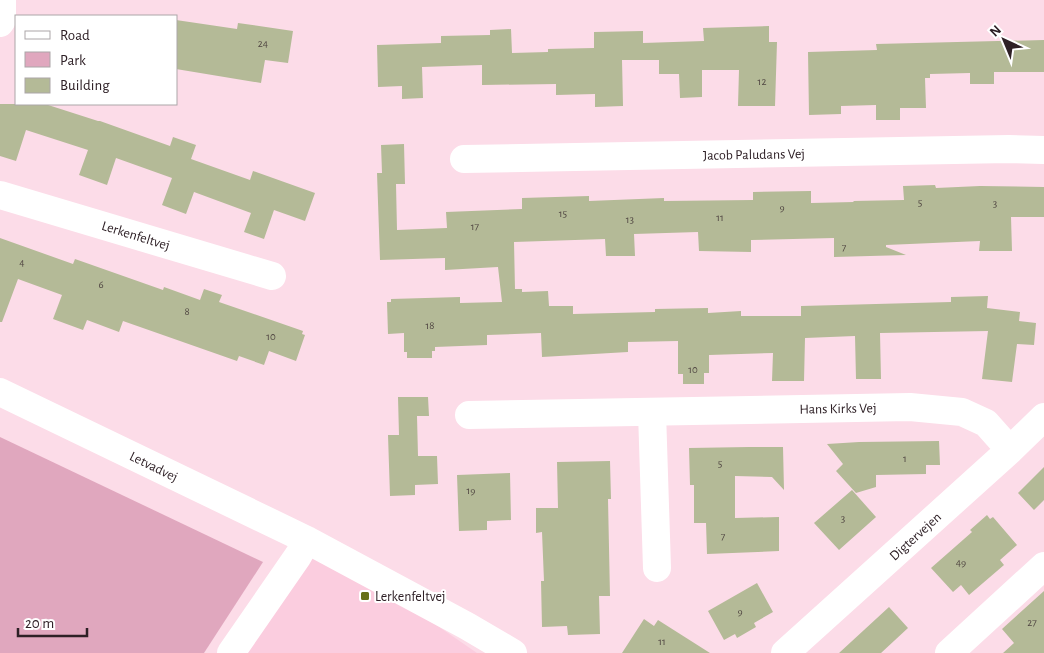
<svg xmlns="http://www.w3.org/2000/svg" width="1044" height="653" viewBox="0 0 1044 653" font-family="'Alegreya Sans',sans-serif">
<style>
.built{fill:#fbcddf}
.green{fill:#e0a7be}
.building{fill:#b4ba97}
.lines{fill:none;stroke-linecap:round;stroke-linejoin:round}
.minor{stroke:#fff;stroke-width:28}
.poi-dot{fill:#676f16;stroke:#fff;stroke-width:2}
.labels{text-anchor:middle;stroke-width:4;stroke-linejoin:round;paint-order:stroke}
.number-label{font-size:11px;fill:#504642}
.street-label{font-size:14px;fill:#2e2026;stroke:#fff}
.poi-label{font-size:14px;fill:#2e2026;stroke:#fff;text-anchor:start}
</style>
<rect width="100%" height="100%" fill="#fcdce8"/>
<path class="built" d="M 310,538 L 477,653 L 234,653 Z"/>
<path class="green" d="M 0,437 L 263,562 L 204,653 L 0,653 Z"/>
<path class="building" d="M 176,20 L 237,29 L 238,23 L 293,31 L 288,63 L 265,60 L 261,83 L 176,69 Z
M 769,26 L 769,42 L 777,42 L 775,106 L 738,106 L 739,70 L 702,70 L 702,97 L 680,98 L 679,74 L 659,74 L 659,60 L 622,60 L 623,106 L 595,107 L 595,94 L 556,95 L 556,84 L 482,85 L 482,65 L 422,67 L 423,98 L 402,99 L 402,86 L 378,87 L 377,45 L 441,43 L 441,36 L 490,35 L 490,30 L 511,29 L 512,53 L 548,52 L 548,49 L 594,48 L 594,32 L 643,31 L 643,43 L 704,41 L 703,28 Z
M 1044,40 L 1044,72 L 994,72 L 994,84 L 970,84 L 970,73 L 930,74 L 930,78 L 925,78 L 926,108 L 900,108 L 900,120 L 876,120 L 876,105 L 841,106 L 841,114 L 809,115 L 808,52 L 877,50 L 876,44 Z
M 0,104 L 45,104 L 98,121 L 100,121 L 170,146 L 173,137 L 196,145 L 191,159 L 250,180 L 253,171 L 315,193 L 305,221 L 274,210 L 264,239 L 244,232 L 251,213 L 194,192 L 186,214 L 162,205 L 172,178 L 116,158 L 107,185 L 79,175 L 88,150 L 26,130 L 16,161 L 0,156 Z
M 404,144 L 405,184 L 396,184 L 397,230 L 447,228 L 446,212 L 522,209 L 522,198 L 589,196 L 589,201 L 664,198 L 664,201 L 753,200 L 753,192 L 811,191 L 811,203 L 854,202 L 853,201 L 904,200 L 903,186 L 935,185 L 936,188 L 980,186 L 1044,187 L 1044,217 L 1011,217 L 1012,251 L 979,251 L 980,241 L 886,245 L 886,247 L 906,255 L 834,257 L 834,238 L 751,240 L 751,252 L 699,251 L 698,232 L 634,234 L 635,256 L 606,256 L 605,239 L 514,242 L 515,289 L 522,289 L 522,292 L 548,291 L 549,306 L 573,306 L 573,314 L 655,312 L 655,309 L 708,308 L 708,313 L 741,311 L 741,316 L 801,316 L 801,306 L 951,302 L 951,297 L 988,296 L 987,308 L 1020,312 L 1019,321 L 1036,323 L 1034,345 L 1017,344 L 1012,382 L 982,379 L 988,331 L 880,333 L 881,379 L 856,379 L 855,336 L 805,338 L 804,381 L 772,381 L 773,353 L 709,355 L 709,373 L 704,373 L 704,384 L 683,384 L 683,374 L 678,374 L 678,341 L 628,342 L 628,352 L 542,357 L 541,333 L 487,335 L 487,345 L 435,347 L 435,351 L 432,351 L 432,358 L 407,358 L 407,352 L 404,352 L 404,333 L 388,334 L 387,302 L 391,302 L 391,299 L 460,297 L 460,303 L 502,302 L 498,267 L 445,270 L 445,258 L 380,260 L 377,173 L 382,173 L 381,145 Z
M 0,238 L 73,264 L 75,259 L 163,290 L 164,287 L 200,300 L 204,289 L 222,295 L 219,302 L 303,331 L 302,334 L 305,335 L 296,361 L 269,351 L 264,365 L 239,356 L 237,361 L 123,321 L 119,332 L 87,320 L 83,330 L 53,319 L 62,295 L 18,279 L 2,322 L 0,322 Z
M 398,397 L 428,397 L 429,416 L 417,416 L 418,456 L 437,456 L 438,484 L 415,485 L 415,495 L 390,496 L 388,435 L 399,435 Z
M 939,441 L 940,465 L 926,465 L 926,474 L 876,475 L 876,487 L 856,493 L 836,471 L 843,464 L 827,444 L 859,442 Z
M 749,447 L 783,447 L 784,490 L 772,477 L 735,476 L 735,518 L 779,517 L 779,551 L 707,554 L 706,523 L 694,523 L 694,485 L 690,485 L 689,448 Z
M 610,461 L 611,499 L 608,499 L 610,596 L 599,596 L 600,634 L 568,635 L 567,626 L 542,627 L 541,581 L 544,581 L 542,532 L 536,533 L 536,508 L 558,508 L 557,462 Z
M 1044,467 L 1044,500 L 1034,510 L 1018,493 Z
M 510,473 L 511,520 L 487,521 L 487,530 L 459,531 L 457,475 Z
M 852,490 L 876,517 L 839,550 L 814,523 Z
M 987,515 L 990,519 L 993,517 L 1017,545 L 1000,560 L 1004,565 L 969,595 L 961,585 L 953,592 L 931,568 L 972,532 L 970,530 Z
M 757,583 L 773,612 L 754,623 L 756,627 L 737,638 L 735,634 L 724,640 L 708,611 Z
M 1044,591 L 1044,653 L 1003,653 L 1014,643 L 1002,629 Z
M 889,607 L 908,628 L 881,653 L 839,653 Z
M 644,619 L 654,626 L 658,620 L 710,653 L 622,653 Z"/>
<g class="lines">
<path class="minor" d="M 0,23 L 2,20 L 2,0
M 464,159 L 1009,149 L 1044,150
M 0,195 L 272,276
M 0,392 L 307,540 L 467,626 L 513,653
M 652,412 L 657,568
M 469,415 L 910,407 L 962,412 L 986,423 L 1010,450
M 231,653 L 298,556 L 307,540
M 785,653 L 1010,450 L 1044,417
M 949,653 L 1044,566"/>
</g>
<rect class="poi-dot" x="360" y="591" width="10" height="10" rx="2.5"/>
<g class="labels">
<g class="number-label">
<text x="263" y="47">24</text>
<text x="762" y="85">12</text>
<text x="920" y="206">5</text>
<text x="995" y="207">3</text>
<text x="782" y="211">9</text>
<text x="563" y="217">15</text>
<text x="720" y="221">11</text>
<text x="630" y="223">13</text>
<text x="475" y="230">17</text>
<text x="844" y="251">7</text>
<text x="22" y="266">4</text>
<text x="101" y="288">6</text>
<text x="187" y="315">8</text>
<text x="430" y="329">18</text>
<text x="271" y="340">10</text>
<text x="693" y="373">10</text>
<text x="905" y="462">1</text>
<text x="720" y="467">5</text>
<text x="471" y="494">19</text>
<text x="843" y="522">3</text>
<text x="723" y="540">7</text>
<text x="961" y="566">49</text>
<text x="740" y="615">9</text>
<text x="1032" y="626">27</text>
<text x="662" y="645">11</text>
</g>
<g class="street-label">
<text transform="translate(754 154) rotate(-1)" y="5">Jacob Paludans Vej</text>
<text transform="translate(136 235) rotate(17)" y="5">Lerkenfeltvej</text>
<text transform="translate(838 408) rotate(-1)" y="5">Hans Kirks Vej</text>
<text transform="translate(154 466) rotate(26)" y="5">Letvadvej</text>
<text transform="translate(915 536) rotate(-42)" y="5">Digtervejen</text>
</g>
<g class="poi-label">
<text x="375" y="601">Lerkenfeltvej</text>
</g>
</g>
<rect x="15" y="15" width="162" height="90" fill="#ffffff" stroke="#aba6a8"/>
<rect x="25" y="31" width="25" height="8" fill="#ffffff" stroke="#aba6a8"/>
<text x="60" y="40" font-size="15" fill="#2e2026">Road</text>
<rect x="25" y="52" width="25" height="15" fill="#e0a7be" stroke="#aba6a8"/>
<text x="60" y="65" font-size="15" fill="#2e2026">Park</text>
<rect x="25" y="78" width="25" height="15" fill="#b4ba97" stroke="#aba6a8"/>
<text x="60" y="90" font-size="15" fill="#2e2026">Building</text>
<g transform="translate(1004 40) rotate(316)" stroke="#ffffff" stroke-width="4" paint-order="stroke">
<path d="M0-4L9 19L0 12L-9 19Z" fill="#2e2026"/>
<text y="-8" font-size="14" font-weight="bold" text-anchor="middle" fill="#2e2026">N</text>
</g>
<path d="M18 628v8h69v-8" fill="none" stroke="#2e2026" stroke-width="2.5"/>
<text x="25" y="628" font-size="15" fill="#2e2026" stroke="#ffffff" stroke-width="4" paint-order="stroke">20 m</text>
</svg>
